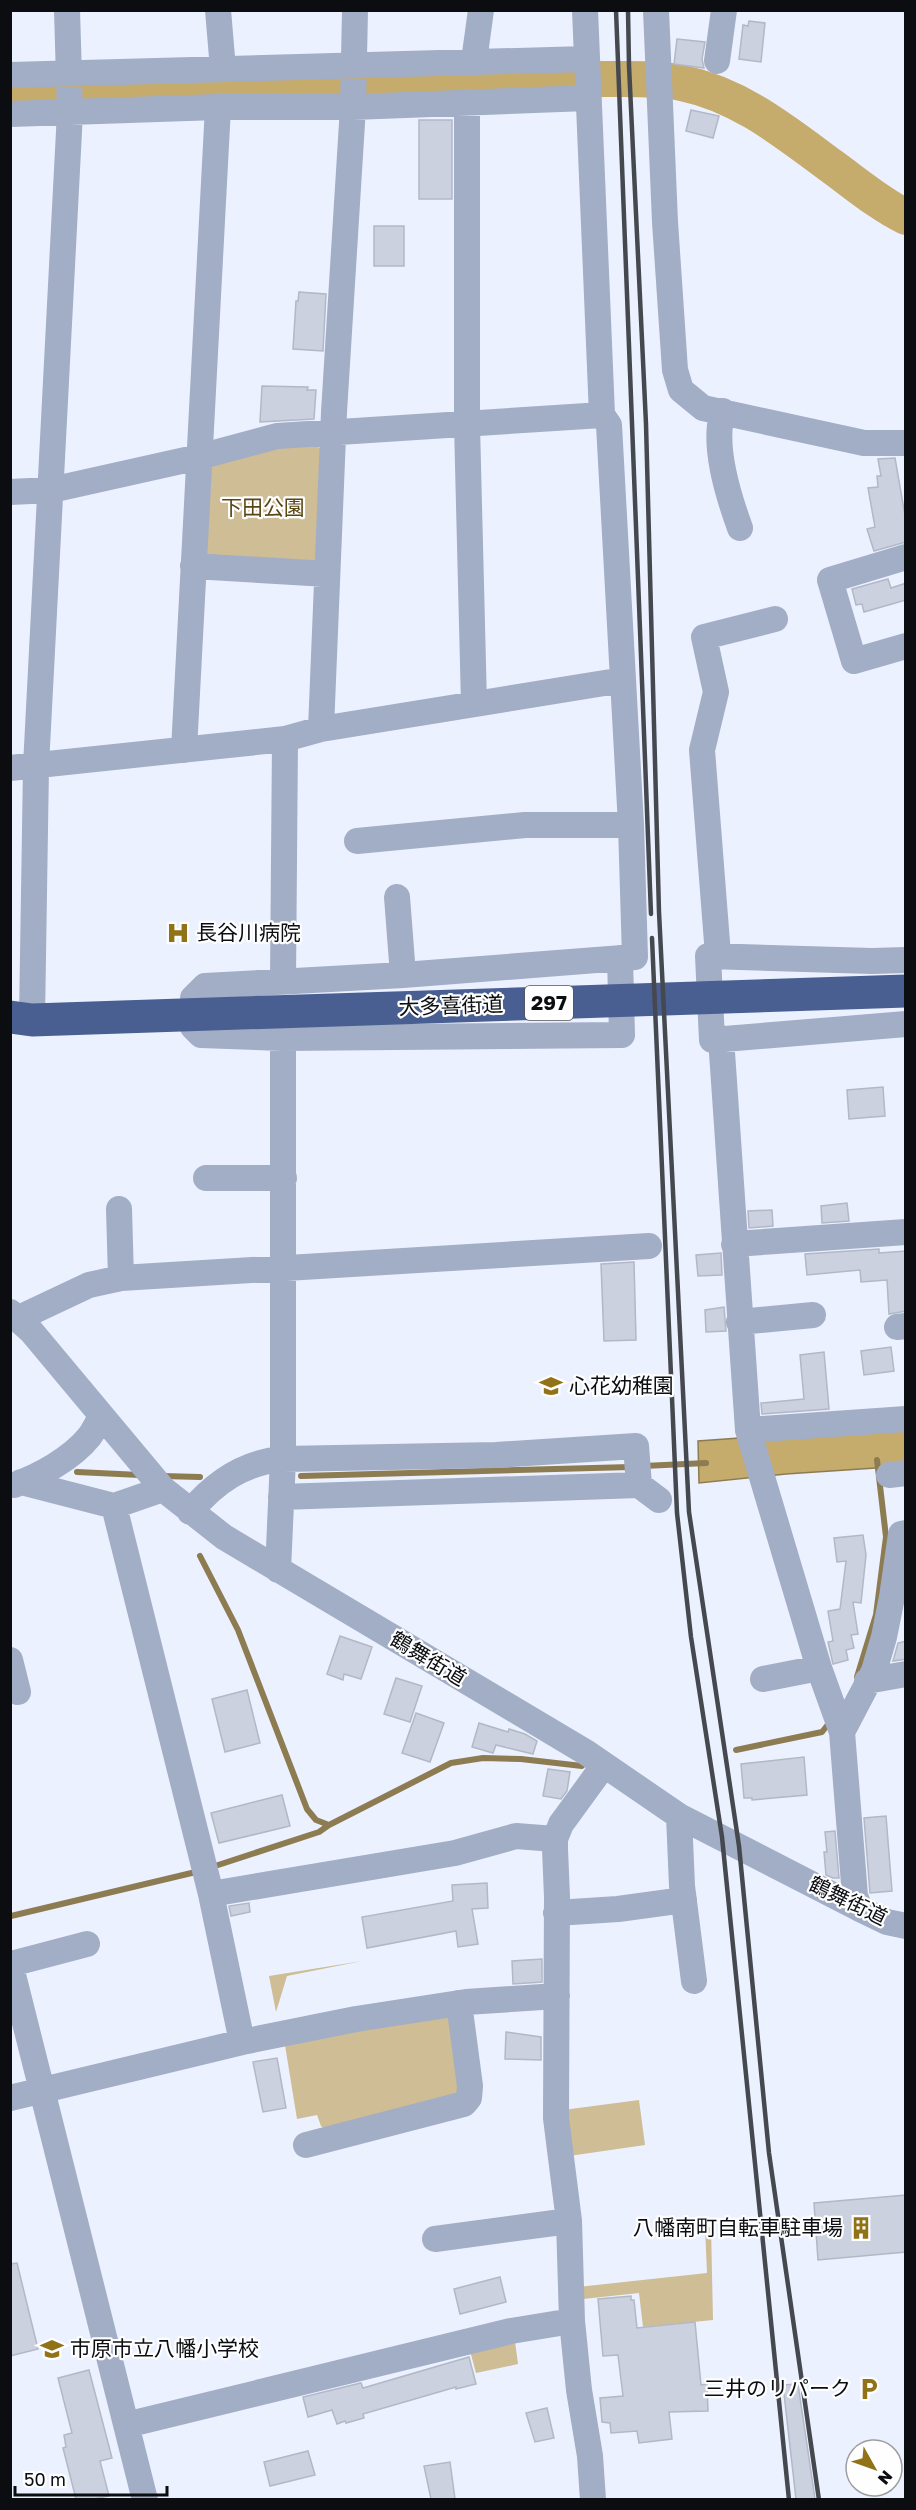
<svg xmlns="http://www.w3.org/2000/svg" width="916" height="2510" viewBox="0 0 916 2510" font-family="'Golos Text','Noto Sans JP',sans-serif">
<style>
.green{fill:#cebd95}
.water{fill:#c5ab6c;stroke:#8d7c51;stroke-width:1.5}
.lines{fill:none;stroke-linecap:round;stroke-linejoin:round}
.stream{stroke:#8d7c51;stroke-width:6}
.river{stroke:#c5ab6c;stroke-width:36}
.building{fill:#cbd1de;stroke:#b2b8c5;stroke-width:1.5}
.minor{stroke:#a2adc6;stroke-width:26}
.highway{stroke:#495e91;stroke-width:33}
.rail{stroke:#45484f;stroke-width:4.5}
.labels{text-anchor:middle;stroke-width:4.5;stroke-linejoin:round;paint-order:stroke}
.shield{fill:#fefefe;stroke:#545558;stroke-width:1.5}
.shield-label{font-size:20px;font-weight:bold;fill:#0b0d11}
.park-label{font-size:21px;fill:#584614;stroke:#fefefe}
.poi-label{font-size:21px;fill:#0b0d11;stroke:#fefefe;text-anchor:start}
.street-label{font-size:21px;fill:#0b0d11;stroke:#fefefe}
</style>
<rect width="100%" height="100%" fill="#ebf1ff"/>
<path class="green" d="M 314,443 L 324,452 L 316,567 L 203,561 L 207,472 L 215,461 L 275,445 Z
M 362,1961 L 287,1976 L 276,2012 L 269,1976 Z
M 454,2011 L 466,2095 L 330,2133 L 321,2126 L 317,2115 L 297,2119 L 284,2039 Z
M 639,2100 L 645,2145 L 569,2156 L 563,2110 Z
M 705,2227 L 711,2227 L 713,2320 L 643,2327 L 639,2293 L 583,2299 L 578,2287 L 707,2273 Z
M 514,2334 L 518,2364 L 476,2373 L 469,2347 Z"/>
<path class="water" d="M 905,1426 L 905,1466 L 786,1474 L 699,1483 L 698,1441 Z"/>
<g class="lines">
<path class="stream" d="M 644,1466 L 706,1463
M 77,1472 L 140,1475
M 162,1476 L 200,1477
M 301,1476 L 631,1467
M 200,1556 L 238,1630 L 307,1809 L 316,1820 L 329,1825 L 451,1763 L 483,1758 L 521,1759 L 582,1766
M 857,1677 L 876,1615 L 886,1537 L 877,1460
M 736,1750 L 822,1732 L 830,1722
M 209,1868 L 319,1832 L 329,1825
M 11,1916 L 200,1871"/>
<path class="river" d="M 10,97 L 604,79 C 630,79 657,78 682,83 C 740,95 784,131 830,165 C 855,183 878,203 906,217"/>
</g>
<path class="building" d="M 749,21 L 765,23 L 761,62 L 739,59 L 743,25 L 748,26 Z
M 677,39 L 705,42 L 702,59 L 704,68 L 674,64 Z
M 691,110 L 719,116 L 713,138 L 686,131 Z
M 419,120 L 452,120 L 452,199 L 419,199 Z
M 374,226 L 404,226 L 404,266 L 374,266 Z
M 299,292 L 326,294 L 323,351 L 293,349 L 296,301 L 298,301 Z
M 262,386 L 308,387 L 307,390 L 316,390 L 314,419 L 260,422 Z
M 895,458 L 906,521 L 906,542 L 874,551 L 867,529 L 875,527 L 868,488 L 878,487 L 877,476 L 881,476 L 878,459 Z
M 888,579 L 891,588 L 906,583 L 906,600 L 864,612 L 862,604 L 856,605 L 852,589 Z
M 883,1087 L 885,1116 L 849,1119 L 847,1090 Z
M 847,1203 L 849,1221 L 822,1223 L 821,1206 Z
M 772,1210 L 773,1226 L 749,1228 L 748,1211 Z
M 879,1249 L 879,1253 L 906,1251 L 906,1311 L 889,1314 L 887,1280 L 861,1282 L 860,1270 L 807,1275 L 805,1254 Z
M 721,1253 L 722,1275 L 698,1276 L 696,1255 Z
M 634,1262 L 636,1340 L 604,1341 L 601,1264 Z
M 724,1307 L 726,1331 L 706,1332 L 705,1310 Z
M 891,1347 L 894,1371 L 864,1375 L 861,1351 Z
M 824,1352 L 829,1409 L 762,1414 L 761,1403 L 804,1399 L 800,1355 Z
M 863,1535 L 866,1555 L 861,1603 L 853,1602 L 858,1634 L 851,1635 L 854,1648 L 846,1650 L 848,1660 L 833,1664 L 828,1642 L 833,1641 L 828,1611 L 840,1609 L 846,1561 L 837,1562 L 834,1538 Z
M 340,1636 L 372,1647 L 361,1679 L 344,1674 L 343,1680 L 327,1674 Z
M 906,1641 L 906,1659 L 893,1661 L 898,1643 Z
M 396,1678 L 422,1686 L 410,1722 L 384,1714 Z
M 247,1690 L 260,1743 L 225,1752 L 212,1699 Z
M 416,1713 L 444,1723 L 430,1762 L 402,1753 Z
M 479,1723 L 508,1732 L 509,1729 L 525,1734 L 537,1741 L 533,1754 L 496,1745 L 493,1753 L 472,1747 Z
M 804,1757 L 807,1795 L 752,1800 L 752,1798 L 744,1798 L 741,1764 Z
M 548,1769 L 570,1772 L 567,1791 L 561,1799 L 543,1796 Z
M 282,1795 L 290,1826 L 219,1843 L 211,1813 Z
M 886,1816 L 892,1891 L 870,1893 L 864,1818 Z
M 835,1831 L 839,1878 L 833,1878 L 826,1875 L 824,1852 L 827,1852 L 825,1832 Z
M 487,1883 L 488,1908 L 472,1909 L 478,1944 L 458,1947 L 456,1931 L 367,1948 L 362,1917 L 453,1901 L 452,1885 Z
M 249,1903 L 250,1912 L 231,1916 L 229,1906 Z
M 542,1959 L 542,1982 L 513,1984 L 512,1961 Z
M 506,2032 L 541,2037 L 541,2060 L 505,2059 Z
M 277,2058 L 286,2108 L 263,2112 L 253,2062 Z
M 906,2195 L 906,2252 L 818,2260 L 814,2203 Z
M 17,2263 L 38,2349 L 10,2356 L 10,2264 Z
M 500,2277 L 506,2302 L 460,2314 L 454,2289 Z
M 631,2296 L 631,2300 L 634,2300 L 637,2328 L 695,2322 L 701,2385 L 707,2384 L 708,2411 L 669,2412 L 672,2439 L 639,2443 L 637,2431 L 611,2433 L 610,2423 L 602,2422 L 600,2398 L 623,2396 L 618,2355 L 603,2356 L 598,2299 Z
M 469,2357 L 476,2384 L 456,2389 L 456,2387 L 363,2414 L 364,2418 L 346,2423 L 345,2421 L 337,2424 L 332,2410 L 308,2417 L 303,2397 L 361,2383 L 363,2388 Z
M 89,2370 L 112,2458 L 100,2461 L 109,2496 L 94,2499 L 76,2499 L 63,2448 L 66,2447 L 64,2435 L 72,2433 L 58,2378 Z
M 798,2384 L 815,2499 L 796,2499 L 783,2385 Z
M 547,2408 L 554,2438 L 535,2442 L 526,2413 Z
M 308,2451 L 315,2475 L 270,2486 L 264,2462 Z
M 450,2462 L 455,2499 L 431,2499 L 424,2466 Z"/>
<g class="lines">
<path class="minor" d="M 218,10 L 223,69
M 585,10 L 602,415 L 609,425 L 631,825 L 635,957 L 403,975 L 205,986 L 193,998 L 193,1027 L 201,1035 L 283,1038 L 622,1035 L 620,958
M 656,10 L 665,222 L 675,370 L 681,390 L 703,408 L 864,443 L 906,443
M 474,61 L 481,10
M 717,61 L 724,10
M 10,75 L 586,59
M 467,102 L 467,425 L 474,704
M 10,114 L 218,107 L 353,107 L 588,98
M 723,411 C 712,444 728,495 740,528
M 10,492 L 51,490 L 199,457 L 277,436 L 602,415
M 906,557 L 830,580 L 854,661 L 906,646
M 193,566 L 327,574
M 321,729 L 334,412 L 353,107 L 355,10
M 184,750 L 218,107
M 10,768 L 285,739 L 321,729 L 623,680
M 357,841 L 525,825 L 631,825
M 397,897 L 403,975
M 718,955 L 702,750 L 716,692 L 704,637 L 775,619
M 906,960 L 872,961 L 708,956 L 712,1040 L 906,1024
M 283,981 L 285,739
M 32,1020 L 36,766 L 70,112 L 67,10
M 721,1038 L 748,1430 L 819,1668 L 842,1732 L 855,1896 L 860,1909
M 206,1178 L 284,1178
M 119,1209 L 121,1278
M 734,1244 L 906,1232
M 10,1312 L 31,1331 L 163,1489 L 224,1537 L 587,1753 L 679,1816 L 860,1909 L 887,1922 L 906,1926
M 19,1318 L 89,1285 L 121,1278 L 649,1246
M 739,1322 L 813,1315
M 897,1327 L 906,1326
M 748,1430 L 906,1419
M 889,1475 L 906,1473
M 21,1482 L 114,1506 L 163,1489
M 14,1485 C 40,1476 72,1458 89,1437 C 94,1431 97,1423 101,1417
M 281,1497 L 639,1485 L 659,1500
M 114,1506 L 211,1894 L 242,2042
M 190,1512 C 215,1482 244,1462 283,1459 L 496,1455 L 636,1446 L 639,1485
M 278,1570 L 283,1459 L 283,1038
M 10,1660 L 18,1692
M 763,1679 L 819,1668
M 867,1681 L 906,1674
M 842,1732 L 874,1671 L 884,1637 L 892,1597 L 901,1534 L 906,1533
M 679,1816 L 682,1886 L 694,1981
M 211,1894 L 455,1853 L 516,1836 L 555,1839
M 556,1913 L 618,1909 L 684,1900
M 10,1963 L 145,2500
M 11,1964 L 87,1944
M 10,2098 L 242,2042 L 356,2019 L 466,2002 L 557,1996
M 306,2145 L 464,2104 L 469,2098 L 470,2086 L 459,2003
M 435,2239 L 569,2221
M 126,2425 L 511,2331 L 572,2321
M 593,2500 L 590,2456 L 579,2390 L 572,2321 L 569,2221 L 556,2118 L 557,1897 L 555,1849 L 555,1839 L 561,1824 L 604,1765"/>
<path class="highway" d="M 10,1017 L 32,1020 L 906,991"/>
<path class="rail" d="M 616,10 L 651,914
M 628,10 L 629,66 L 646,424 L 659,912 L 689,1512 L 739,1846 L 769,2153 L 819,2500
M 652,938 L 677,1513 L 691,1637 L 722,1837 L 789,2500"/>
</g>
<defs>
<g id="hospital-bare" transform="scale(1.8)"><path d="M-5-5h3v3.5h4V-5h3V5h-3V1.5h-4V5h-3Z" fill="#917217" stroke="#fefefe" stroke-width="2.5" paint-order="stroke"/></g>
<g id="school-bare" transform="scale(1.8)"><path d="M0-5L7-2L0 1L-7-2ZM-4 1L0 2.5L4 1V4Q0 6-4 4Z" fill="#917217" stroke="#fefefe" stroke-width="2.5" paint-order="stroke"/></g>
<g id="building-bare" transform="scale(1.8)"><path d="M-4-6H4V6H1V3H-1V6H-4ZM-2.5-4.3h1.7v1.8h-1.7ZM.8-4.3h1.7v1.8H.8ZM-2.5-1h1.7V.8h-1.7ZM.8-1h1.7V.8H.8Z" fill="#917217" stroke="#fefefe" stroke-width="2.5" paint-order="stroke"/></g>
<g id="parking-bare" transform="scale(1.8)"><path d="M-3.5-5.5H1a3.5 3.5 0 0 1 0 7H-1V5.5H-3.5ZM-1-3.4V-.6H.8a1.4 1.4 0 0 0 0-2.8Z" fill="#917217" stroke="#fefefe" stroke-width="2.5" paint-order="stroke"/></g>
</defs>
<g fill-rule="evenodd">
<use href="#hospital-bare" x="178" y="933"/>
<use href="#school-bare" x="551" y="1386"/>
<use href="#building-bare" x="861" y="2228"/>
<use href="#school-bare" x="52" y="2349"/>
<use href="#parking-bare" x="869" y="2389"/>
</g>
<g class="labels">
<rect class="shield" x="525" y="986" width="48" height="34" rx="4.5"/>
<g class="shield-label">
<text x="549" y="1010">297</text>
</g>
<g class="park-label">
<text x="263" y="515">下田公園</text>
</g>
<g class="poi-label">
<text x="196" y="940">長谷川病院</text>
<text x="569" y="1393">心花幼稚園</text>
<text x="843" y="2235" text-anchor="end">八幡南町自転車駐車場</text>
<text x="70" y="2356">市原市立八幡小学校</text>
<text x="851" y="2396" text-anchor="end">三井のリパーク</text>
</g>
<g class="street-label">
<text transform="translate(451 1006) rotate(-2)" y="7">大多喜街道</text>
<text transform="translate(428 1659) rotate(31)" y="7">鶴舞街道</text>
<text transform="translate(848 1901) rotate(26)" y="7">鶴舞街道</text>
</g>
</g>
<rect width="916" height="2510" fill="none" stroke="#0b0d11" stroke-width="24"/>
<g transform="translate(874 2468) rotate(130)"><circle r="28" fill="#fefefe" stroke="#9d9e9f" stroke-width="1.5"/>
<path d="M0-4.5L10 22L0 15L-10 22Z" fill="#917217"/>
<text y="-9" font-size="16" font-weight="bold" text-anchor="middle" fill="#0b0d11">N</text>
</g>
<path d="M15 2486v9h152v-9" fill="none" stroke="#0b0d11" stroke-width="3"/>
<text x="24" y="2486" font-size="18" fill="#0b0d11" stroke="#fefefe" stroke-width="4.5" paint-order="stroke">50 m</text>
</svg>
